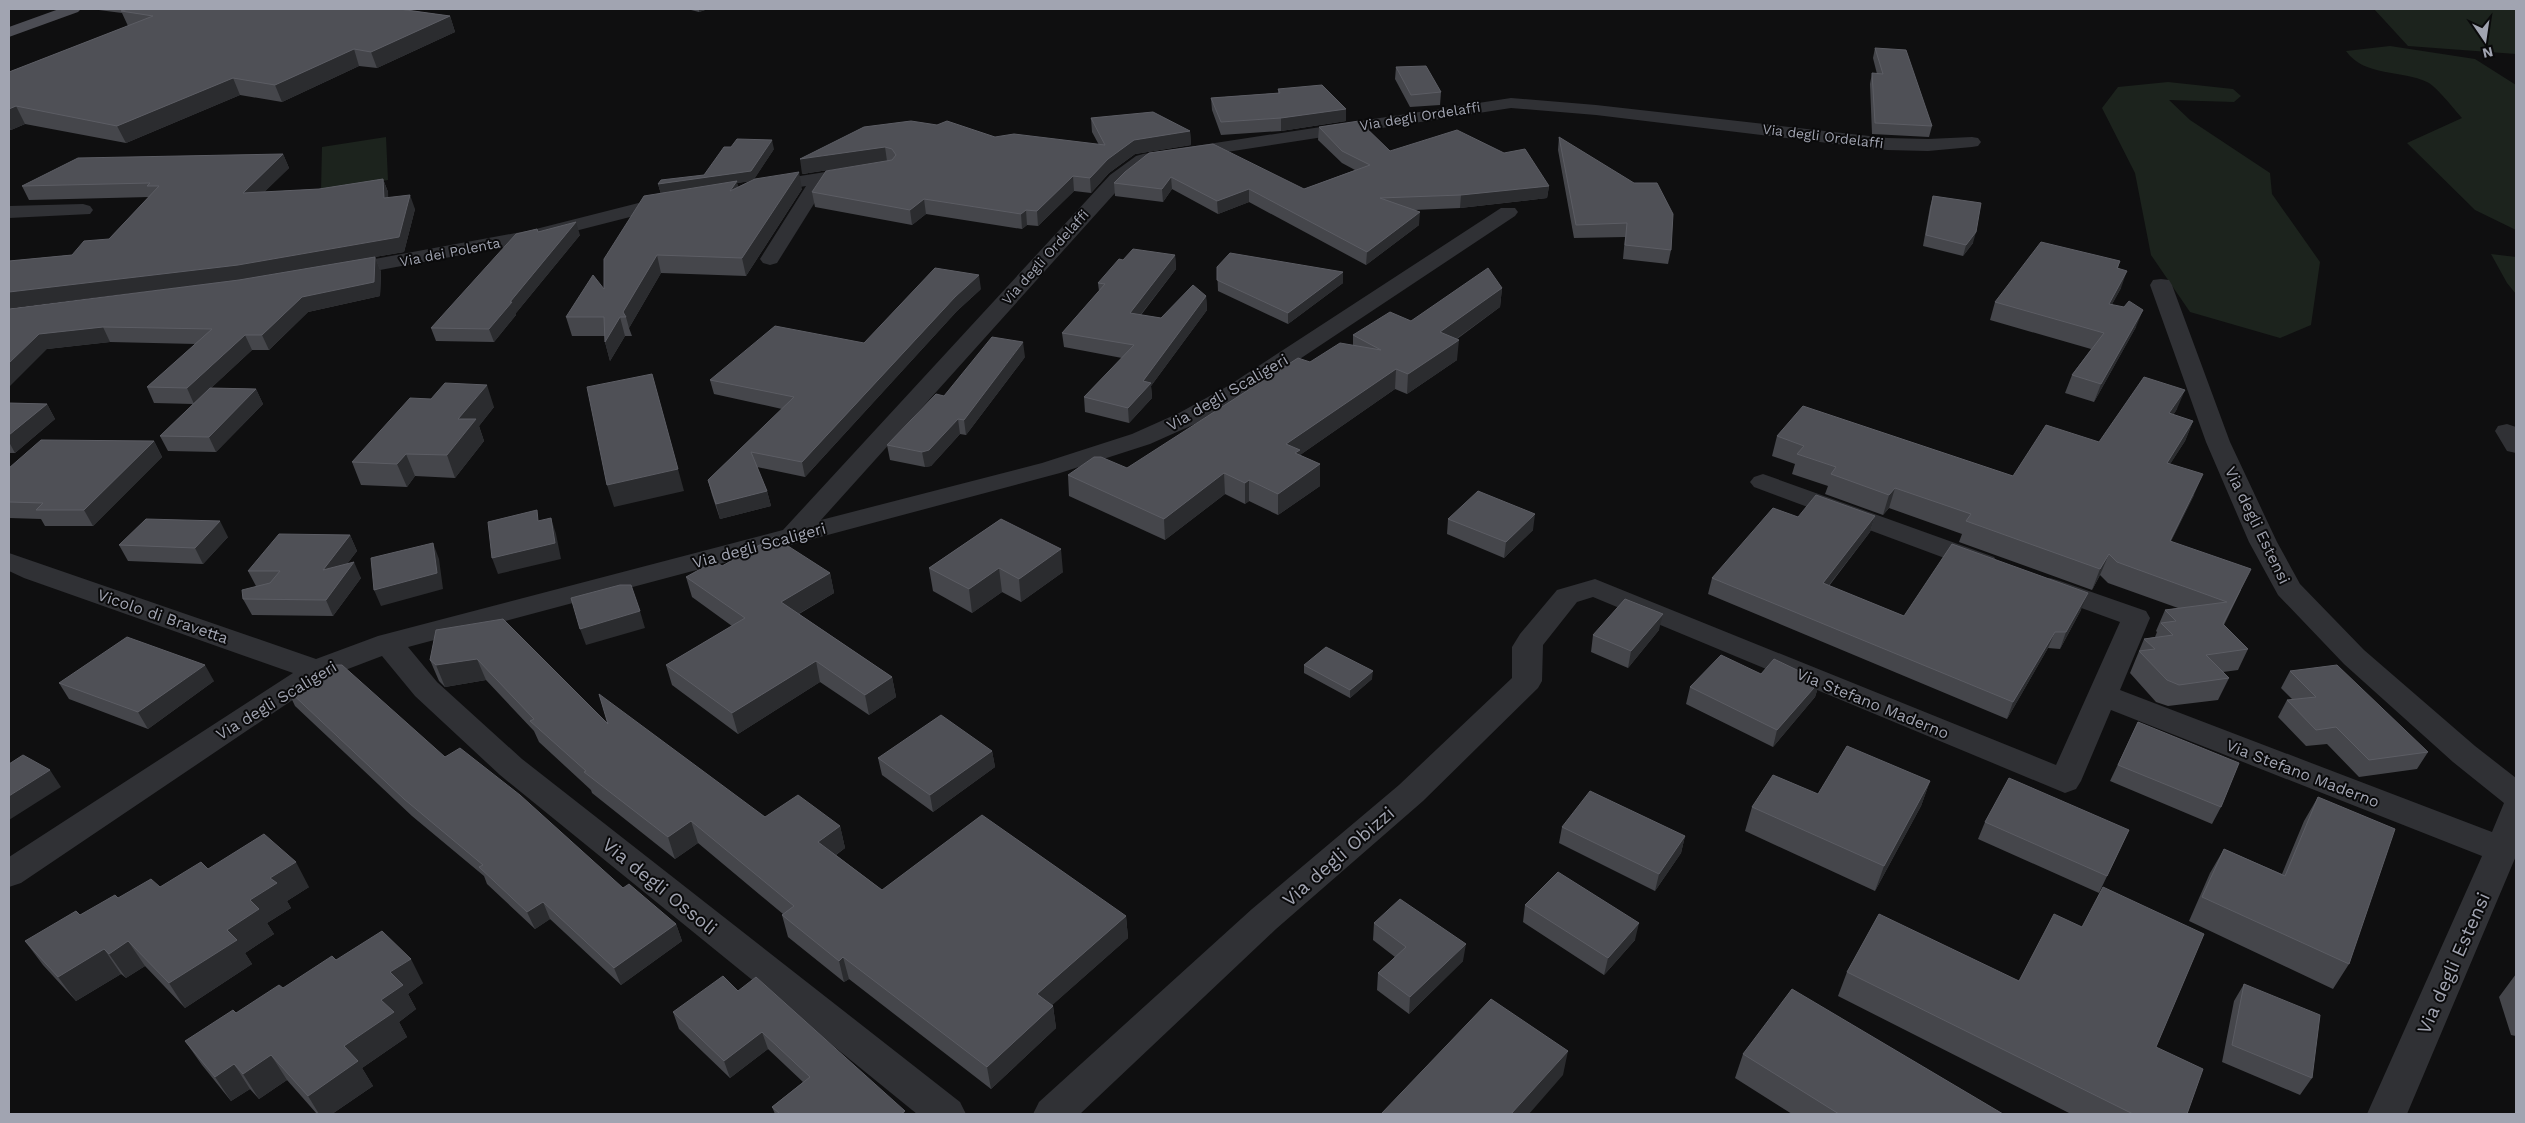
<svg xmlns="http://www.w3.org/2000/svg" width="2525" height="1123" viewBox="0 0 2525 1123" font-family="'Work Sans',sans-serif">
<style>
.green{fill:#1c231d}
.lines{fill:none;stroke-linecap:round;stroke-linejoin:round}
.minor{fill:#303135;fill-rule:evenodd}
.major{fill:#4c4d54;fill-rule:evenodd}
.wall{fill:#45464b;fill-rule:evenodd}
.shaded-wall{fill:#2b2c2f}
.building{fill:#4f5056;stroke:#5c5d64}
.labels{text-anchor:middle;stroke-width:4;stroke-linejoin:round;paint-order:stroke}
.far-street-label{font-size:14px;fill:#a1a4b1;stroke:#0a0a0b}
.street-label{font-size:16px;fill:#a1a4b1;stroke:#0a0a0b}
.near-street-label{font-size:19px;fill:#a1a4b1;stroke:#0a0a0b}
</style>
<rect width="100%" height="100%" fill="#0f0f10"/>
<path class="green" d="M 2374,9 L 2516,9 L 2516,54 L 2408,46 Z
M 2390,46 L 2475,59 L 2516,85 L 2516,230 L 2475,210 L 2407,143 L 2462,118 C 2453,108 2437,87 2427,82 C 2403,70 2364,77 2346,51 Z
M 2168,82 L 2233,89 L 2241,96 L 2234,102 L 2169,100 L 2190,120 L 2270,173 L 2272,194 L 2320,262 L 2311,325 L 2280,338 L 2190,312 L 2151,255 L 2135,173 L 2102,108 L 2118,87 Z
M 386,137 L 388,180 L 321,191 L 322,147 Z
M 2491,254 L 2516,257 L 2516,294 L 2507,283 Z"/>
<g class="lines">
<path class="minor" d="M 1511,98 L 1596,105 L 1887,138 L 1928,139 L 1972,137 L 1978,138 L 1981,142 L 1978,146 L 1972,147 L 1928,151 L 1887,150 L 1596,115 L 1511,108 L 1149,164 L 1124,183 L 821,520 L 1042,463 L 1132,434 L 1179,413 L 1228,386 L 1501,208 L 1515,208 L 1518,212 L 1515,216 L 1244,396 L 1197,423 L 1150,444 L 1060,473 L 408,647 L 437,682 L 522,759 L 960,1102 L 966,1114 L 917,1114 L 500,775 L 415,696 L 382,656 L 340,672 L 291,701 L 21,883 L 9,887 L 9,857 L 293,673 L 24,578 L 9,571 L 9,553 L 316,659 L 378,636 L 783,530 L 1110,175 L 1136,156 L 1143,154 Z
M 857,167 L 864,169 L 866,173 L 864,177 L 827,183 L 777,263 L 770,265 L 763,263 L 760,259 L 806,186 L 763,193 L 756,191 L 753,187 L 756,183 Z
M 674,194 L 681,196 L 684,200 L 681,204 L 532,242 L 342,277 L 335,275 L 331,271 L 335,267 L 342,265 L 532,230 Z
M 83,204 L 90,206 L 93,210 L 90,214 L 9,218 L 9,206 Z
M 2161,279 L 2169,280 L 2172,285 L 2230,442 L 2277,542 L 2300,584 L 2364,650 L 2475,746 L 2516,778 L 2516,856 L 2407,1114 L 2367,1114 L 2482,856 L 2111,710 L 2081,781 L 2076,789 L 2065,793 L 1593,597 L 1577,602 L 1543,645 L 1542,681 L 1538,688 L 1423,801 L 1276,929 L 1080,1114 L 1033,1114 L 1039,1102 L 1252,909 L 1399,785 L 1512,678 L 1512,647 L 1520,634 L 1557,590 L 1595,579 L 2056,765 L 2120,622 L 2040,593 L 2036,587 L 2040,581 L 2050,578 L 2060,581 L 2146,611 L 2150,618 L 2120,690 L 2492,832 L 2504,803 L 2453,762 L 2344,664 L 2278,595 L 2249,542 L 2206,442 L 2150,285 L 2153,280 Z
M 2507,424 L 2516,427 L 2516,453 L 2507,451 L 2495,431 L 2498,426 Z
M 1763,474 L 1994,557 L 1998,563 L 1994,569 L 1984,571 L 1974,569 L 1754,487 L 1750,482 L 1754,477 Z"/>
<path class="major" d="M 59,9 L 81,9 L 78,12 L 9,37 L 9,27 Z"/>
</g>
<path class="wall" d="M 91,9 L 399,9 L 450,16 L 455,32 L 377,68 L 359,66 L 282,102 L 240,95 L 126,143 L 25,124 L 11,130 L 9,129 L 9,72 L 128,26 L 122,13 Z
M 687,9 L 708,9 L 699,12 Z
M 1875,48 L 1932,126 L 1929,137 L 1872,134 L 1870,84 L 1872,73 L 1877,74 L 1873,58 Z
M 1396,67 L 1441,92 L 1440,105 L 1410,107 L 1395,79 Z
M 1278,89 L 1346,109 L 1346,121 L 1281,131 L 1221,135 L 1212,110 L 1211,98 L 1278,93 Z
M 1091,118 L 1190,131 L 1191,145 L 1135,154 L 1109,173 L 1091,193 L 1074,191 L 1038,226 L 1027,225 L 1022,229 L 926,214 L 912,225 L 815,207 L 812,192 L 887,161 L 802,174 L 864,127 L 1099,145 L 1092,132 Z
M 1319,127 L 1390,151 L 1549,186 L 1547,198 L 1460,208 L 1414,210 L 1419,225 L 1366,265 L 1249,202 L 1218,214 L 1172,189 L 1163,202 L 1115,196 L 1114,183 L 1125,172 L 1304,189 L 1355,170 L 1342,163 L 1318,140 Z
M 1559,137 L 1671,250 L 1668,264 L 1623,259 L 1625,237 L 1574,238 L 1558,150 Z
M 774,149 L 754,179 L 802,189 L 746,276 L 661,273 L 629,328 L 632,336 L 625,336 L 610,361 L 605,342 L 605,336 L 572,336 L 566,317 L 604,289 L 661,194 L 658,184 L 704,175 ZM 750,181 L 738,187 L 737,183 Z
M 283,154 L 289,168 L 264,192 L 319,189 L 383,179 L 388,192 L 388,198 L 415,209 L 404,252 L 245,279 L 9,308 L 9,261 L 72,255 L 109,239 L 149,197 L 29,200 L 22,186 Z
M 1933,196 L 1973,243 L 1963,256 L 1923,246 L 1930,207 Z
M 538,232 L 580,235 L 516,313 L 516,315 L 494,342 L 436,341 L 431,328 Z
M 1175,255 L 1176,269 L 1141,315 L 1161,318 L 1206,296 L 1207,310 L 1151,386 L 1152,398 L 1129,423 L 1085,412 L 1084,397 L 1122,358 L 1064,347 L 1062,333 L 1099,291 L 1098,283 L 1123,260 Z
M 375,257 L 381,272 L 380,296 L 308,312 L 269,350 L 252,350 L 211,388 L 256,389 L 263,404 L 216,452 L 168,451 L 160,436 L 193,404 L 154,403 L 147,387 L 196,344 L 110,342 L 47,349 L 9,309 L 239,280 Z
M 2120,261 L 2118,268 L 2121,288 L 2112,304 L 2136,327 L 2094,402 L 2065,393 L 2072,375 L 2091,349 L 1990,320 L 1995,302 Z
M 1217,267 L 1343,272 L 1343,283 L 1288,324 L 1218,291 Z
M 1502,288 L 1500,307 L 1457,339 L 1457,360 L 1407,394 L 1395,389 L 1300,455 L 1320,464 L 1320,486 L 1278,515 L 1249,501 L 1245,504 L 1225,494 L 1165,540 L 1069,496 L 1068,475 L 1127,468 L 1310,362 L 1353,345 L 1353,335 L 1411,321 Z
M 981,289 L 957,311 L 805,477 L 757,467 L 767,491 L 771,506 L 720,519 L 712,495 L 708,480 L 782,409 L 714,394 L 710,380 L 864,343 Z
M 1025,357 L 966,435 L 960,434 L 931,466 L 925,467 L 890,460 L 887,445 L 944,396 Z
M 431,399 L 494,407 L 479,426 L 484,441 L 455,478 L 415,476 L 407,487 L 361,485 L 352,462 Z
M 9,403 L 47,404 L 55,419 L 15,453 L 9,453 Z
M 2177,409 L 2173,415 L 2193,421 L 2185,441 L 2170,464 L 2194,495 L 2171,541 L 2241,590 L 2224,625 L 2248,649 L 2238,670 L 2223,672 L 2229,678 L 2218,700 L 2168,706 L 2156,702 L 2130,673 L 2144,639 L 2155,637 L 2157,632 L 2156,631 L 2165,610 L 2178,608 L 2108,583 L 2100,575 L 2092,590 L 1959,542 L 1962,534 L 1889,508 L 1883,515 L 1825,494 L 1828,486 L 1792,474 L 1795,464 L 1772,456 L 1777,436 L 2013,476 L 2099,442 Z
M 154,441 L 162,457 L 93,526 L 45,526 L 41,519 L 9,518 L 9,468 Z
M 1875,516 L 1870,532 L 1829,586 L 1904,616 L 2081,610 L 2060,649 L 2048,648 L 2007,719 L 1708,594 L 1712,578 L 1798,517 Z
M 1001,519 L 1063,572 L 1021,602 L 1002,592 L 972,613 L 933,591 L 929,568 Z
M 1448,519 L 1533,530 L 1504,558 L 1447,534 Z
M 350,535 L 357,551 L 347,564 L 361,578 L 333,616 L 252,615 L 243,599 L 256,586 L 248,571 Z
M 228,537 L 203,564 L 128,561 L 119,545 Z
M 722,566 L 830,573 L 834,593 L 799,614 L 892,677 L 896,697 L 869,715 L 820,682 L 738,734 L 672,685 L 666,665 L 732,626 L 692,597 L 686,577 Z
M 436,630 L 608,724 L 765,817 L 840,826 L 845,848 L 836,855 L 882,890 L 1126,916 L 1128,938 L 1052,1005 L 1053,1006 L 1056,1028 L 991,1089 L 849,979 L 844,982 L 788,937 L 782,915 L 783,914 L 698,843 L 675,859 L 592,793 L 591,790 L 539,742 L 534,731 L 486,680 L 445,687 L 439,681 L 430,660 Z
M 1659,630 L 1628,668 L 1591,652 L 1593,635 Z
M 1304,665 L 1372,679 L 1350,698 L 1304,673 Z
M 2290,671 L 2428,752 L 2417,769 L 2359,777 L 2327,744 L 2306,746 L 2278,717 L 2287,700 L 2293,700 L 2281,688 Z
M 1761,674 L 1820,681 L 1815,697 L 1773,747 L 1686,704 L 1690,687 Z
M 214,681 L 148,729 L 69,699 L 59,683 Z
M 287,689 L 445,757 L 623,888 L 676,924 L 682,941 L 621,985 L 550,919 L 535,929 L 487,884 L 484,876 L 412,816 L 295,706 Z
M 2138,722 L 2221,807 L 2212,824 L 2110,781 Z
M 992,751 L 995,767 L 933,812 L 882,775 L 878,758 Z
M 1930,781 L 1921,806 L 1875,891 L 1745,831 L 1752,807 L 1818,794 Z
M 2318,797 L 2349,964 L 2333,989 L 2189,921 L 2210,873 L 2224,849 L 2282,874 L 2304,821 Z
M 1985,822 L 2129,830 L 2099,893 L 1978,839 Z
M 1562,827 L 1685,836 L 1681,853 L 1655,891 L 1559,843 Z
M 208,869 L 309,887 L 287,901 L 291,908 L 267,923 L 274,934 L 245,953 L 252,964 L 185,1008 L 145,966 L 126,978 L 121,974 L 76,1001 L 43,965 L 25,941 L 80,915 L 118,898 L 160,887 Z
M 1525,905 L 1635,940 L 1604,975 L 1523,922 Z
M 1374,923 L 1463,961 L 1409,1014 L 1377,990 L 1378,973 L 1395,957 L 1373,940 Z
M 336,960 L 423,983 L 408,994 L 416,1009 L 399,1022 L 407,1037 L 362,1068 L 373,1086 L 332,1114 L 317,1114 L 287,1080 L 259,1099 L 250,1089 L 231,1101 L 202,1065 L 185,1041 L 283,988 Z
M 1847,972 L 2156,1047 L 2187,1114 L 2071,1114 L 1838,996 Z
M 2516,974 L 2516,1036 L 2511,1035 L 2499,997 Z
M 2244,984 L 2312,1078 L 2300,1095 L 2222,1062 L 2234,1001 Z
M 738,991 L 906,1114 L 775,1114 L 772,1107 L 803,1082 L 768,1049 L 730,1078 L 679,1029 L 673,1012 Z
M 1743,1054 L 2003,1114 L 1792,1114 L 1735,1078 Z"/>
<path class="shaded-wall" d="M 699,9 L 708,9 L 699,12 Z
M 450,16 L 455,32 L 377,68 L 371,52 Z
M 354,49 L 359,66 L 282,102 L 275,85 Z
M 233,78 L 240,95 L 126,143 L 117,126 Z
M 16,106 L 25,124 L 11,130 L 9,126 L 9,109 Z
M 1346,109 L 1346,121 L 1281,131 L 1281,118 Z
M 1190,131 L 1191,145 L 1135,154 L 1109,173 L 1091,193 L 1090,178 L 1108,159 L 1134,140 Z
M 772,140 L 774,149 L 753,181 L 737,183 L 741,198 L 730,191 L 661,194 L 658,184 L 751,171 Z
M 885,147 L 887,161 L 802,174 L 800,159 Z
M 283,154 L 289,168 L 249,207 L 243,193 Z
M 799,172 L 802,189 L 746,276 L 742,258 Z
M 1073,176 L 1074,191 L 1038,226 L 1037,211 Z
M 1171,177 L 1172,189 L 1163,202 L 1162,189 Z
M 383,179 L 388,192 L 389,212 L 384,198 Z
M 1549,186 L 1547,198 L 1460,208 L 1461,195 Z
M 1249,189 L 1249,202 L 1218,214 L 1217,201 Z
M 410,195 L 415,209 L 404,252 L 245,279 L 9,308 L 9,292 Z
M 924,199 L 926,214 L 912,225 L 910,210 Z
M 1026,210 L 1027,225 L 1022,229 L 1021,214 Z
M 1420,212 L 1419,225 L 1366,265 L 1367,252 Z
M 576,222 L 580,235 L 516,313 L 516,315 L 494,342 L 489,329 L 510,302 Z
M 1976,232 L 1973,243 L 1963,256 L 1966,245 Z
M 657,255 L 661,273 L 629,328 L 626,317 L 623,312 Z
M 1175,255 L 1176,269 L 1131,327 L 1130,313 Z
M 375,257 L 381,272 L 380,296 L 308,312 L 269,350 L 262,335 L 302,297 Z
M 2127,271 L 2121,288 L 2103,321 L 2109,304 Z
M 1343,272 L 1343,283 L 1288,324 L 1288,313 Z
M 979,275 L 981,289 L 957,311 L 805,477 L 802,462 L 955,297 Z
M 1502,288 L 1500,307 L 1438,352 L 1440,332 Z
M 1206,296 L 1207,310 L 1151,386 L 1152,398 L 1129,423 L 1128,408 L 1143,381 Z
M 2143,310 L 2136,327 L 2094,402 L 2101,384 Z
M 620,317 L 625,336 L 610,361 L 605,342 Z
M 103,327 L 110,342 L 47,349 L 9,387 L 9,363 L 39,334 Z
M 245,335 L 252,350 L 194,404 L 187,388 Z
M 1459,340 L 1457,360 L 1407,394 L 1408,374 Z
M 1023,342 L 1025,357 L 966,435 L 964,420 Z
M 1396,369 L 1395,389 L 1300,455 L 1299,471 L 1286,444 Z
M 487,385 L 494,407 L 479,426 L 484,441 L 455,478 L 447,455 L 458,419 Z
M 256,389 L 263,404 L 216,452 L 209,437 Z
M 2185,390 L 2177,409 L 2161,433 L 2169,413 Z
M 47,404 L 55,419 L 15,453 L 9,442 L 9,435 Z
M 958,419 L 960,434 L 931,466 L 925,467 L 922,452 Z
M 2193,421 L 2185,441 L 2158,483 L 2167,463 Z
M 154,441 L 162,457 L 93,526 L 84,510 Z
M 406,454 L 415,476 L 407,487 L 397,464 Z
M 1320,464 L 1320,486 L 1278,515 L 1278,494 Z
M 678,469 L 684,491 L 614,507 L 607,485 Z
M 1224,473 L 1225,494 L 1165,540 L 1164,519 Z
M 2203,474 L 2194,495 L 2161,561 L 2170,541 Z
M 1249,480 L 1249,501 L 1245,504 L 1245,483 Z
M 1895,488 L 1889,508 L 1883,515 L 1889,495 Z
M 767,491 L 771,506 L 720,519 L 716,504 Z
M 1535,514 L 1533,530 L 1504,558 L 1506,542 Z
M 1875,516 L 1870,532 L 1818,599 L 1823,583 Z
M 551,518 L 556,534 L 561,559 L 498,574 L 492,558 Z
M 220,521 L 228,537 L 203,564 L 195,548 Z
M 350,535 L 357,551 L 330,586 L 323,570 Z
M 433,543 L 439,559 L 443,589 L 381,606 L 374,590 Z
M 1061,549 L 1063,572 L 1021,602 L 1019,579 Z
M 2109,554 L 2100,575 L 2092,590 L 2100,569 Z
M 354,562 L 361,578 L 333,616 L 326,600 Z
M 999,568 L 1002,592 L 972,613 L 969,589 Z
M 830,573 L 834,593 L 786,621 L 781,602 Z
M 2088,593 L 2081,610 L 2060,649 L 2066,632 Z
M 640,611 L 645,628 L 586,645 L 580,629 Z
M 1663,614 L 1659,630 L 1628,668 L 1631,651 Z
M 2055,632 L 2048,648 L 2007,719 L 2013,702 Z
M 477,659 L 486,680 L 445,687 L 436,665 Z
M 816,661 L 820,682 L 738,734 L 732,713 Z
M 205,665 L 214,681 L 148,729 L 138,712 Z
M 1373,671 L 1372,679 L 1350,698 L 1350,690 Z
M 892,677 L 896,697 L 869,715 L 865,695 Z
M 1820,681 L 1815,697 L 1773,747 L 1777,730 Z
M 992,751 L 995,767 L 933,812 L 930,795 Z
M 50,770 L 61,787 L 9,820 L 9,796 Z
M 1930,781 L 1921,806 L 1875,891 L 1884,866 Z
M 691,821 L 698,843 L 675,859 L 668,837 Z
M 840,826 L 845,848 L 823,864 L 818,842 Z
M 1685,836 L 1681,853 L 1655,891 L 1659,874 Z
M 296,862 L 309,887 L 287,901 L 291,908 L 267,923 L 274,934 L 245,953 L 252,964 L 185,1008 L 169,983 L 227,930 L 250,900 L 270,878 Z
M 543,902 L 550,919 L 535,929 L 527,912 Z
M 1126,916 L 1128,938 L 1040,1016 L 1037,994 Z
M 1639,923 L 1635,940 L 1604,975 L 1608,958 Z
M 676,924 L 682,941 L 621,985 L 614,968 Z
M 128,941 L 145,966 L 126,978 L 109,954 Z
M 1466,944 L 1463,961 L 1409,1014 L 1410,997 Z
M 104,949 L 121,974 L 76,1001 L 58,977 Z
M 843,957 L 849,979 L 844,982 L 839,961 Z
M 411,959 L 423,983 L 408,994 L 416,1009 L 399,1022 L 407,1037 L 362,1068 L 373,1086 L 332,1114 L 319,1114 L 308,1096 L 344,1046 L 381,1000 L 390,972 Z
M 1053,1006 L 1056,1028 L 991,1089 L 987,1067 Z
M 762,1032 L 768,1049 L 730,1078 L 724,1061 Z
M 1568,1051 L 1563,1075 L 1529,1114 L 1511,1114 Z
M 271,1055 L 287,1080 L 259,1099 L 243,1074 Z
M 234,1064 L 250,1089 L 231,1101 L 215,1077 Z"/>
<path class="building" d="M 128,9 L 399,9 L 450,16 L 371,52 L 354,49 L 275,85 L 233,78 L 117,126 L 16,106 L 9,109 L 9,72 L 153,16 L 121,11 Z
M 1875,48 L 1906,50 L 1932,126 L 1875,123 L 1872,73 L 1883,74 Z
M 1426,66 L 1441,92 L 1411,95 L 1396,67 Z
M 1322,85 L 1346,109 L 1281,118 L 1221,122 L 1211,98 L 1280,93 L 1278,89 Z
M 1153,112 L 1190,131 L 1134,140 L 1108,159 L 1090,178 L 1073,176 L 1037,211 L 1026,210 L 1021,214 L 924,199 L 910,210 L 812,192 L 826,171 L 892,160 L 896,155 L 892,149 L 885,147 L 800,159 L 864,127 L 911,121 L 937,125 L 947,121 L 995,137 L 1014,134 L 1105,145 L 1091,118 Z
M 1359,121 L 1390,151 L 1457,130 L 1504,153 L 1525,149 L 1549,186 L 1461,195 L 1380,198 L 1420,212 L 1367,252 L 1249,189 L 1217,201 L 1171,177 L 1162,189 L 1114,183 L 1125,172 L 1149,153 L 1213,144 L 1304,189 L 1370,165 L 1342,151 L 1319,127 Z
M 1559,137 L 1634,183 L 1657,183 L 1673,214 L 1671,250 L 1625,245 L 1627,223 L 1576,225 Z
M 737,139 L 772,140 L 751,171 L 658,184 L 661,180 L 704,175 L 724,147 L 731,147 Z
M 283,154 L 243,193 L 319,189 L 383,179 L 384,198 L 410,195 L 399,237 L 238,265 L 9,292 L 9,261 L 72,255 L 84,241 L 109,239 L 159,186 L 147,186 L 150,183 L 22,186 L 78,158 Z
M 799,172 L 742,258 L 657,255 L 623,312 L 626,317 L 620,317 L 605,342 L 604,317 L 566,317 L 593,275 L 604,289 L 604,259 L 644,196 L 737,181 L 730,191 L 755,179 Z
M 1933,196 L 1981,203 L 1976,232 L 1966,245 L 1926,235 Z
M 576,222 L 510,302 L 512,302 L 489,329 L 431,328 L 516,234 L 537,229 L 538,232 Z
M 2041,242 L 2120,261 L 2117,268 L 2127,271 L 2109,304 L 2124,307 L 2129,301 L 2143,310 L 2101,384 L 2072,375 L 2104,333 L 1995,302 Z
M 1133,249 L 1175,255 L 1130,313 L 1161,318 L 1193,285 L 1206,296 L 1143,381 L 1151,383 L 1128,408 L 1084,397 L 1134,345 L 1062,333 L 1105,284 L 1098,283 L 1119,259 L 1123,260 Z
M 1230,253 L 1343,272 L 1288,313 L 1217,280 L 1217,267 Z
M 375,257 L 374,282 L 302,297 L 262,335 L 245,335 L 187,388 L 147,387 L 212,329 L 103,327 L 39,334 L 9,363 L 9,309 L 239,280 Z
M 935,268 L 979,275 L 955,297 L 802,462 L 751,452 L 767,491 L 716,504 L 708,480 L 794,397 L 710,380 L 775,326 L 864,343 Z
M 1488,268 L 1502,288 L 1440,332 L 1459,340 L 1408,374 L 1396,369 L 1286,444 L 1300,450 L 1295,453 L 1320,464 L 1278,494 L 1249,480 L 1245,483 L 1224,473 L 1164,519 L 1068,475 L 1094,457 L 1101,457 L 1127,468 L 1298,358 L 1310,362 L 1340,343 L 1381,350 L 1353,335 L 1390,312 L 1411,321 Z
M 992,337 L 1023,342 L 964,420 L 958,419 L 929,450 L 922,452 L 887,445 L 936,394 L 944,396 Z
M 652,374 L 678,469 L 607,485 L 587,387 Z
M 2144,377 L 2185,390 L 2169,413 L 2193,421 L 2167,463 L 2203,474 L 2170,541 L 2251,569 L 2223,624 L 2248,649 L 2206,655 L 2229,678 L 2179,685 L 2167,680 L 2139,651 L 2155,649 L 2144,639 L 2173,635 L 2161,623 L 2176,621 L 2165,610 L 2227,602 L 2117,562 L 2109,554 L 2100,569 L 1966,521 L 1971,514 L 1895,488 L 1889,495 L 1831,474 L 1836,467 L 1797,454 L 1804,446 L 1777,436 L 1803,406 L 2013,476 L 2046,425 L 2099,442 Z
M 445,383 L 487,385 L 458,419 L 476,419 L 447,455 L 406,454 L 397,464 L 352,462 L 410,398 L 431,399 Z
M 210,388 L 256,389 L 209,437 L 160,436 Z
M 9,403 L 47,404 L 9,435 Z
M 41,440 L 154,441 L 84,510 L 36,510 L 43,503 L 9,502 L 9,468 Z
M 1478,491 L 1535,514 L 1506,542 L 1448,519 Z
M 1816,495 L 1875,516 L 1823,583 L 1904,616 L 1952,544 L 2088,593 L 2066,632 L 2055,632 L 2013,702 L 1712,578 L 1773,508 L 1798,517 Z
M 537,510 L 538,521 L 551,518 L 555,543 L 492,558 L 488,522 Z
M 146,519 L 220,521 L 195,548 L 119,545 Z
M 1001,519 L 1061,549 L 1019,579 L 999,568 L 969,589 L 929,568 Z
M 279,534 L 350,535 L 323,570 L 354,562 L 326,600 L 243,599 L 242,590 L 270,583 L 280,571 L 248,571 Z
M 774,537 L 830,573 L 781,602 L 892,677 L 865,695 L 816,661 L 732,713 L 666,665 L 745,618 L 686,577 L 715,561 L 722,566 Z
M 433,543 L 437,573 L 374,590 L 371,558 Z
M 620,585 L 631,585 L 640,611 L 580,629 L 571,598 Z
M 1625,599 L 1663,614 L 1631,651 L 1593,635 Z
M 503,619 L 608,724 L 599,694 L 765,817 L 798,795 L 840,826 L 818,842 L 882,890 L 982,815 L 1126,916 L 1037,994 L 1053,1006 L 987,1067 L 843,957 L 839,961 L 782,915 L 794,906 L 691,821 L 668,837 L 584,772 L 586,771 L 530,721 L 534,719 L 477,659 L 436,665 L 430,660 L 436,630 Z
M 127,637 L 205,665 L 138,712 L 59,683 Z
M 1326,647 L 1373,671 L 1350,690 L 1304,665 Z
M 1721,655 L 1761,674 L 1774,659 L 1820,681 L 1777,730 L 1690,687 Z
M 334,665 L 342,665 L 445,757 L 460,748 L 520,795 L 623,888 L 629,884 L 676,924 L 614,968 L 543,902 L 527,912 L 479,867 L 483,865 L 404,799 L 287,689 Z
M 2337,665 L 2428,752 L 2369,760 L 2336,727 L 2316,730 L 2287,700 L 2316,697 L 2290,671 Z
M 941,715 L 992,751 L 930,795 L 878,758 Z
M 2138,722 L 2239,763 L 2221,807 L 2118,765 Z
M 1847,746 L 1930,781 L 1884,866 L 1752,807 L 1773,775 L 1818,794 Z
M 23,755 L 50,770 L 9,796 L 9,764 Z
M 2009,778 L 2129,830 L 2107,876 L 1985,822 Z
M 1590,791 L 1685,836 L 1659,874 L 1562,827 Z
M 2318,797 L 2395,829 L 2349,964 L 2202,897 L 2224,849 L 2285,876 Z
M 264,834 L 296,862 L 270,878 L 277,883 L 250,900 L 259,909 L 227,930 L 237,940 L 169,983 L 128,941 L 109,954 L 104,949 L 58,977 L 25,941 L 76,911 L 80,915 L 115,895 L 118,898 L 151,879 L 160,887 L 201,862 L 208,869 Z
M 1558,872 L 1639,923 L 1608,958 L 1525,905 Z
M 2103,887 L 2204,934 L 2156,1047 L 2203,1069 L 2187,1114 L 2133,1114 L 1847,972 L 1879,914 L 2019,981 L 2054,914 L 2082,927 Z
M 1400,899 L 1466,944 L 1410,997 L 1378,973 L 1406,947 L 1374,923 Z
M 382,931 L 411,959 L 390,972 L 403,985 L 381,1000 L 394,1012 L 344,1046 L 358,1061 L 308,1096 L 271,1055 L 243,1074 L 234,1064 L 215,1077 L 185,1041 L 233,1010 L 236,1013 L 279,985 L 283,988 L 332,956 L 336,960 Z
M 723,976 L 738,991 L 756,977 L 905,1111 L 901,1114 L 780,1114 L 772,1107 L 810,1077 L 762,1032 L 724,1061 L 673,1012 Z
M 2244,984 L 2320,1015 L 2312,1078 L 2232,1045 Z
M 1792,989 L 2003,1114 L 1839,1114 L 1743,1054 Z
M 1491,999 L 1568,1051 L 1511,1114 L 1381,1114 Z"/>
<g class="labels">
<g class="far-street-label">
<text transform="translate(1420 116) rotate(-9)" y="5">Via degli Ordelaffi</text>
<text transform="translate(1823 136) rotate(7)" y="5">Via degli Ordelaffi</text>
<text transform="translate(450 252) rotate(-11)" y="5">Via dei Polenta</text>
<text transform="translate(1045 257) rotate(-48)" y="5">Via degli Ordelaffi</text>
</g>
<g class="street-label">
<text transform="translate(1227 392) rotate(-30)" y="6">Via degli Scaligeri</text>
<text transform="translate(2258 525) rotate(64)" y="6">Via degli Estensi</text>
<text transform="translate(759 545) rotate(-15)" y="6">Via degli Scaligeri</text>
<text transform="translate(163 616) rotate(19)" y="6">Vicolo di Bravetta</text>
<text transform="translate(276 700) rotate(-31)" y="6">Via degli Scaligeri</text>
<text transform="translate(1873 703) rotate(22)" y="6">Via Stefano Maderno</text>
<text transform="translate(2303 773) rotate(21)" y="6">Via Stefano Maderno</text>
</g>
<g class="near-street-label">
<text transform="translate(1338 856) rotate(-41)" y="7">Via degli Obizzi</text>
<text transform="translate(660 886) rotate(39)" y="7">Via degli Ossoli</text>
<text transform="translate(2453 963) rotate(-66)" y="7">Via degli Estensi</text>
</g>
</g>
<rect width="2525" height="1123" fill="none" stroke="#a1a4b1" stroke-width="20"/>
<g transform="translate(2485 40) rotate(167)" stroke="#0a0a0b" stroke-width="4" paint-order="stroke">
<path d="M0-4L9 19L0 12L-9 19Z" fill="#a1a4b1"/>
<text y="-8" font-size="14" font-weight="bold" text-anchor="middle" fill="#a1a4b1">N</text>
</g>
</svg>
